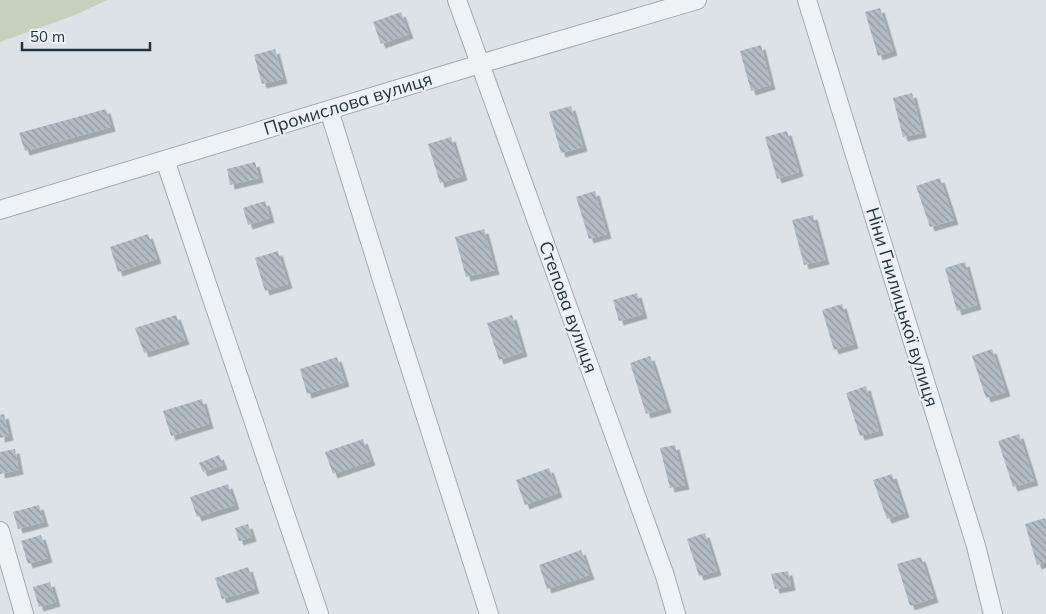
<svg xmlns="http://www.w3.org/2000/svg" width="1046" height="614" viewBox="0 0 1046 614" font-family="Mulish,sans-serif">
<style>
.green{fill:#c6d0bd}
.building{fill:url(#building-back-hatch);filter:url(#shadow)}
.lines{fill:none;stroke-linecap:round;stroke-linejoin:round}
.street-casing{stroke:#a2aab0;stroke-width:20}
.street{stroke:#eff2f5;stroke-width:18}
.labels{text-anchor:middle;stroke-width:4;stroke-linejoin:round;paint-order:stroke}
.street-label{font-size:18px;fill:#26323c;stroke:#ebf1f4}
</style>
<defs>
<pattern id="building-back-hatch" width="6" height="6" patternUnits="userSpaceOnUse" patternTransform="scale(1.25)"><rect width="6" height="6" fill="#b4bcc3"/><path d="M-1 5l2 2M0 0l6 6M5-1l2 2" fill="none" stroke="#9299a0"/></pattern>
<filter id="shadow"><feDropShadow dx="4.5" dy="4.5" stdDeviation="0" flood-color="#0004"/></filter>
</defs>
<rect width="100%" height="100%" fill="#dce2e6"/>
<path class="green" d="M 0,0 L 107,0 L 75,15 L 0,42 Z"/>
<path class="building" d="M 880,8 L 893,51 L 878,56 L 865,12 Z
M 401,12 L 409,34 L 381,44 L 373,22 Z
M 761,45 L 771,85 L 751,91 L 740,51 Z
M 275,49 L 283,79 L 262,84 L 254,55 Z
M 912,93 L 922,133 L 903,137 L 893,98 Z
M 571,106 L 583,147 L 561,153 L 549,112 Z
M 106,109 L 111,127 L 25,151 L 19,133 Z
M 787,131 L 799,172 L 777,179 L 765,137 Z
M 451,137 L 463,176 L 440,183 L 428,144 Z
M 255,162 L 259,178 L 230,185 L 227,169 Z
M 940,178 L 954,220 L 930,227 L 916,186 Z
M 595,191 L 607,234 L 589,239 L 576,197 Z
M 265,201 L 270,218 L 248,225 L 243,208 Z
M 813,215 L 825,260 L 804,265 L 792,220 Z
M 484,229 L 495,270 L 466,277 L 455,237 Z
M 148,234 L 157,259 L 118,272 L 110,247 Z
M 278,251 L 288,284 L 265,291 L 255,258 Z
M 965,262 L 977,305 L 957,311 L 945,268 Z
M 637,293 L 643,314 L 619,321 L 613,300 Z
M 842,304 L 854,344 L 834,350 L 822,310 Z
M 176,315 L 185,340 L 144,353 L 135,328 Z
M 512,315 L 523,352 L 499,360 L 487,323 Z
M 992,349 L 1006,392 L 986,398 L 972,356 Z
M 650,356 L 667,408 L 646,414 L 630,363 Z
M 337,357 L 345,382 L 307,394 L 300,369 Z
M 866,386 L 879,431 L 860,436 L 846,393 Z
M 202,399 L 209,424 L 171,436 L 163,411 Z
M 4,414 L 9,436 L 0,438 L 0,415 Z
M 1019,434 L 1034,481 L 1013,487 L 998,441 Z
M 363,439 L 371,461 L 333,474 L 325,452 Z
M 675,445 L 685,485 L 670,488 L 660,448 Z
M 15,449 L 19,470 L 0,474 L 0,452 Z
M 219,455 L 223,465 L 203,472 L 199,463 Z
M 549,468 L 558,493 L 525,505 L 516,480 Z
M 892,474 L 905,513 L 887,519 L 873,480 Z
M 228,484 L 235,505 L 197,517 L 190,497 Z
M 39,505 L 44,522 L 18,529 L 13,512 Z
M 1045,518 L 1046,522 L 1046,562 L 1037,565 L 1025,524 Z
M 248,524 L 252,537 L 239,541 L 235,528 Z
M 705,533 L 717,571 L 699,576 L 687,539 Z
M 41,535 L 48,558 L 28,564 L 21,541 Z
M 581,550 L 590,575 L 547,589 L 539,565 Z
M 921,557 L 934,598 L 910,606 L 897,564 Z
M 248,567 L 255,589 L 222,599 L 215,578 Z
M 788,571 L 791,586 L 775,589 L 771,574 Z
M 50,582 L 56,602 L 39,607 L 33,587 Z"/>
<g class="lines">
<g class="street-casing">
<path id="street" d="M 457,0 L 665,576 L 676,614
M 807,0 L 976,546 L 993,614
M 329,110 L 383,283 L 489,614
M 165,160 L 319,614
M 0,210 L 480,64 L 697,0
M 0,531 L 24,614"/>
</g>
<use href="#street" class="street"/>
</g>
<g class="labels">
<g class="street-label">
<text transform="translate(348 104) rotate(-17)" y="6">Промислова вулиця</text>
<text transform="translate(568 307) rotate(70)" y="6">Степова вулиця</text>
<text transform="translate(902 307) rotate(73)" y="6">Ніни Гнилицької вулиця</text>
</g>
</g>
<path d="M22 42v8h128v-8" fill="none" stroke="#26323c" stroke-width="2.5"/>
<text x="30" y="42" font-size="15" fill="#26323c" stroke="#ebf1f4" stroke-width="4" paint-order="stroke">50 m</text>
</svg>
